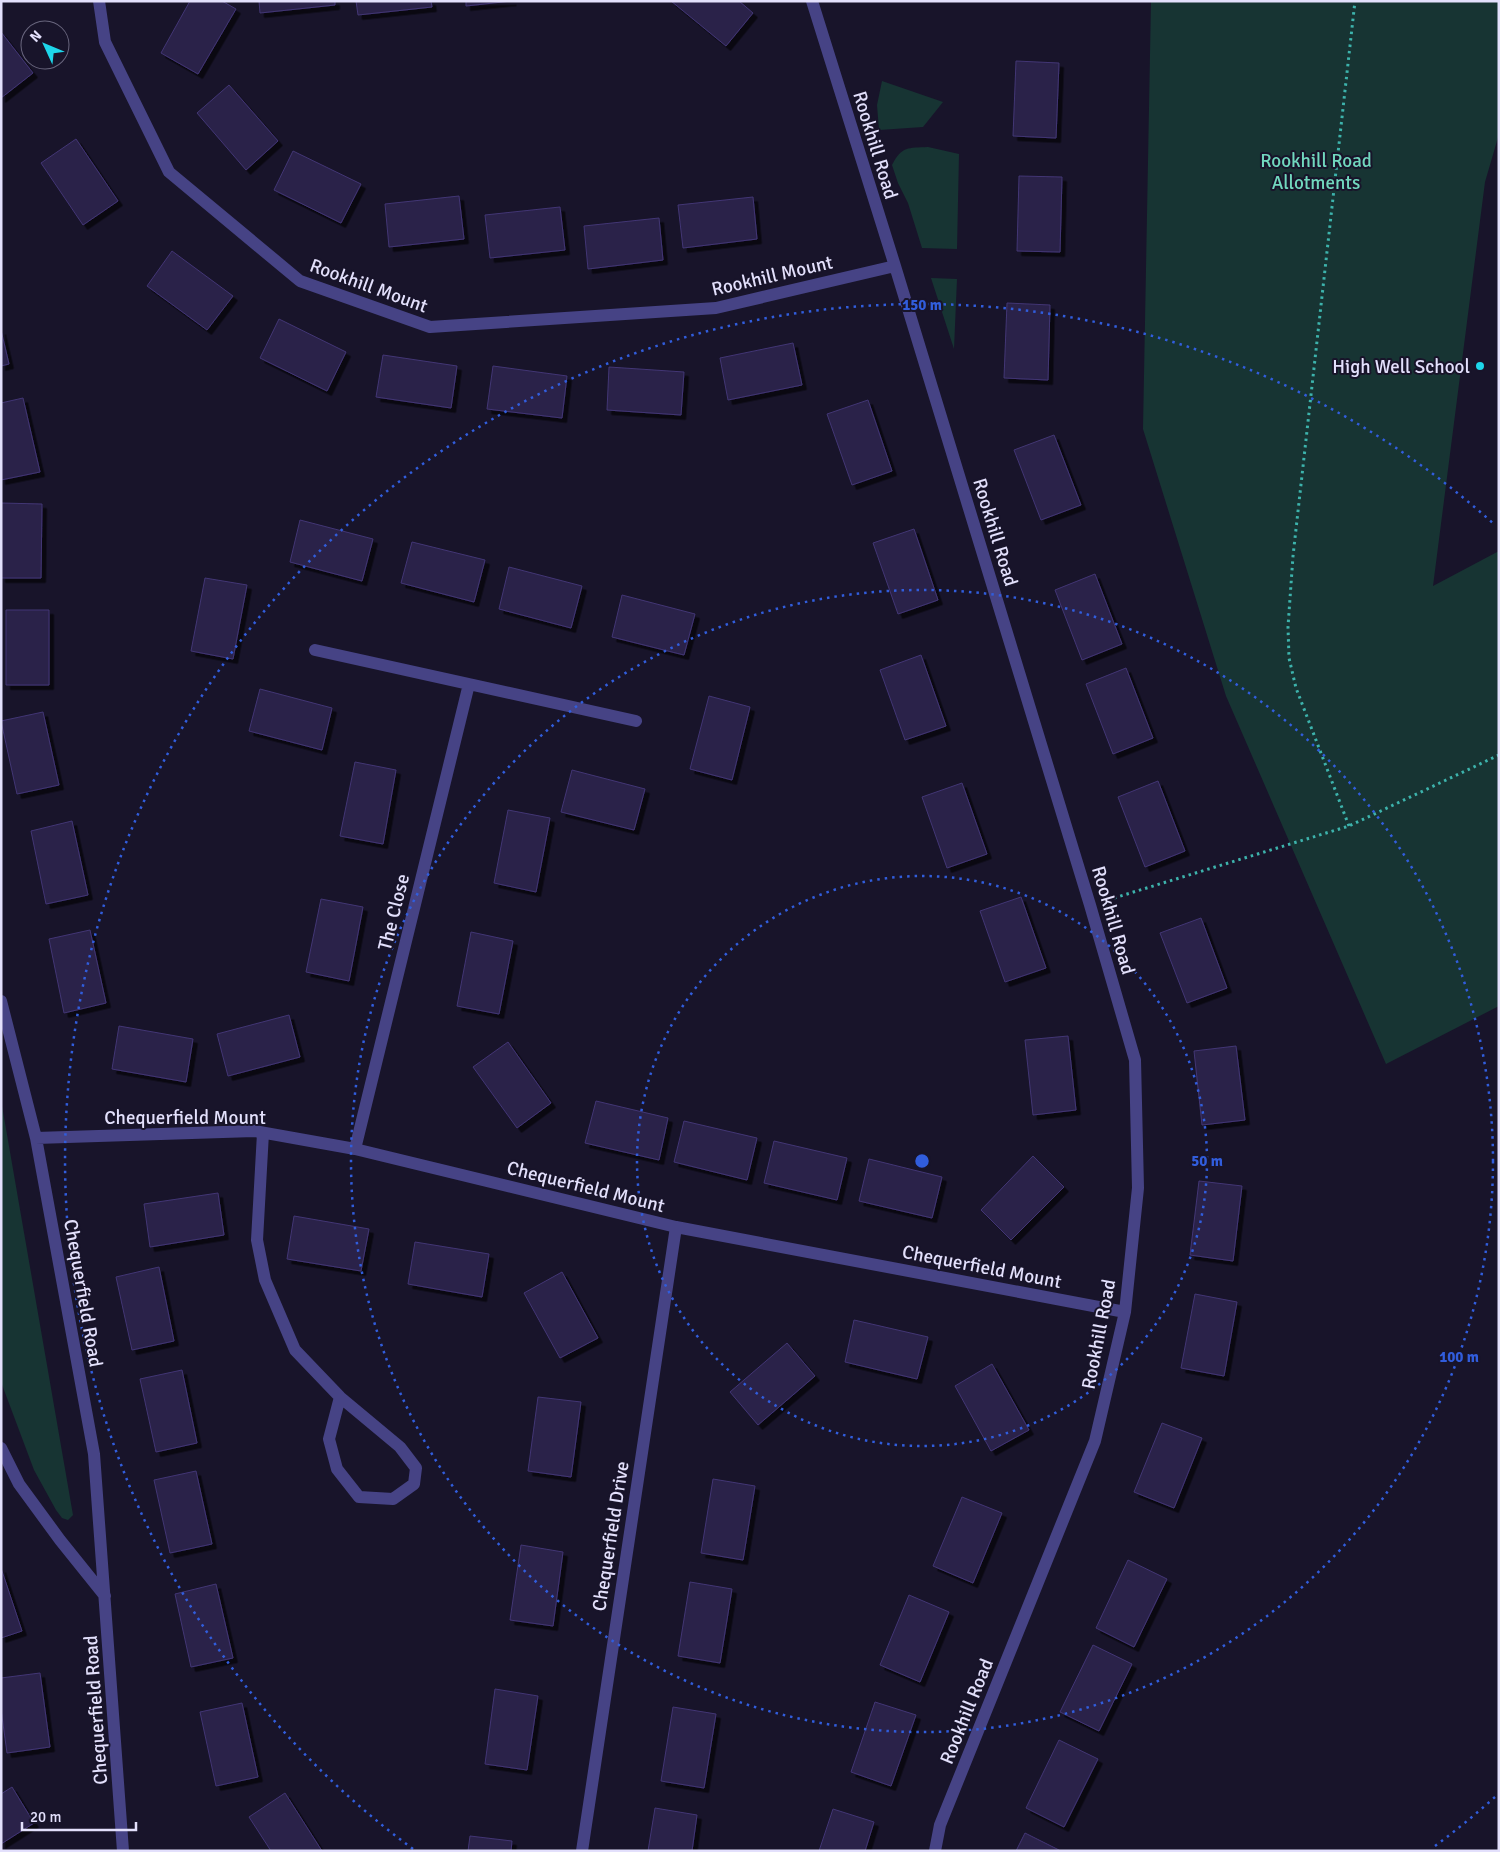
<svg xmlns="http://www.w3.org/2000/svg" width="1500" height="1852" viewBox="0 0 1500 1852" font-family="Signika,sans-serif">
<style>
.green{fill:#173433}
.building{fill:#2a224a;stroke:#423674;filter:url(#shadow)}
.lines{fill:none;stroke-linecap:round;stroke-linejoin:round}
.path{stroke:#3db3ac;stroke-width:3;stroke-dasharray:2.5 4;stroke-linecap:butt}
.minor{stroke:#464385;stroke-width:12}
.ring{fill:none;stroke:#315ddc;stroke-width:2.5;stroke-dasharray:2.5 5}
.poi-dot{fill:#1ed6ea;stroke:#18142a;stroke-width:2}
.labels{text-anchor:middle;stroke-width:4;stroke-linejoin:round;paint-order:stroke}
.street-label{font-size:19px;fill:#e3e0fc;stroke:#18142a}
.park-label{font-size:19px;fill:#71d7be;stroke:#18142a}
.poi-label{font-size:19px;fill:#e3e0fc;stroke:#18142a;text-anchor:end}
.centre{fill:#315ddc;stroke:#18142a;stroke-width:2.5}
.ring-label{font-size:15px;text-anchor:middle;font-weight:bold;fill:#315ddc;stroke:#18142a;stroke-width:4;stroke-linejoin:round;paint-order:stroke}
</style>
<defs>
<filter id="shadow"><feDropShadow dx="4.5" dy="4.5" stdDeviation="0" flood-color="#0009"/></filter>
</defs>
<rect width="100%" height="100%" fill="#18142a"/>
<path class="green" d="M 1151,1 L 1499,1 L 1499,134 L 1485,182 L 1433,586 L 1499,551 L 1499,1006 L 1386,1064 L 1226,696 L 1143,429 Z
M 882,81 L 943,102 L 923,127 L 879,130 L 877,105 Z
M 928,147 L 959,154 L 957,249 L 922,248 L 908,203 L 898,183 L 892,165 C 902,146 908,148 928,147 Z
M 931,278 L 957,279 L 954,349 Z
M 1,1100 L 73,1515 L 68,1520 L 62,1518 L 56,1510 L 34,1470 L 1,1382 Z"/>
<path class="building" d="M 190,1 L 222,1 L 236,9 L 198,74 L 161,53 Z
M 259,1 L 335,1 L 335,5 L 260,13 Z
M 356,1 L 431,1 L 432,7 L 358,15 Z
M 466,1 L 512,1 L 466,6 Z
M 671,1 L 739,1 L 753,13 L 726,46 Z
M 1,32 L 33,73 L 1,98 Z
M 1016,61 L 1059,63 L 1056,138 L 1013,136 Z
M 229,85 L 278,141 L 246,170 L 197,113 Z
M 76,139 L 118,201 L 83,225 L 41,163 Z
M 293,151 L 361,184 L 341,223 L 274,190 Z
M 1019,176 L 1062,177 L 1060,252 L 1017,251 Z
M 459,196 L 464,239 L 389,247 L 385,204 Z
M 753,197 L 757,239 L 683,248 L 678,205 Z
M 560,207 L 565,250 L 490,258 L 485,215 Z
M 659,218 L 663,260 L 588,269 L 584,226 Z
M 172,251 L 233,296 L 207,330 L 147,286 Z
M 1007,303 L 1050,305 L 1048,380 L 1004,378 Z
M 279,319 L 346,352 L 327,391 L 260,358 Z
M 1,330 L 9,364 L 1,366 Z
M 793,343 L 802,385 L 728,400 L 720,358 Z
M 383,355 L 457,366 L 451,408 L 376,397 Z
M 493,366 L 567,376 L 562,418 L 487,409 Z
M 609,367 L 684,372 L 681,415 L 607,410 Z
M 23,398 L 40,472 L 1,480 L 1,403 Z
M 868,400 L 892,471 L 852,485 L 827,414 Z
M 1054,435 L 1081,505 L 1041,520 L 1014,450 Z
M 1,503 L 42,504 L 41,578 L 1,578 Z
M 300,520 L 373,539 L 362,581 L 290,562 Z
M 914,529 L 938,600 L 898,614 L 873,543 Z
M 412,542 L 485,560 L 474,602 L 401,583 Z
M 509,567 L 582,586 L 571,628 L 499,609 Z
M 1095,574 L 1122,644 L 1082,660 L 1055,590 Z
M 205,578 L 247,585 L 233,659 L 191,651 Z
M 622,595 L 695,614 L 684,655 L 612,637 Z
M 6,610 L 49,610 L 49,685 L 6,685 Z
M 921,655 L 946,726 L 905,740 L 880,670 Z
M 1126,668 L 1153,738 L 1113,754 L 1086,684 Z
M 260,689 L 332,708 L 322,750 L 249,731 Z
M 709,696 L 750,707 L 732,780 L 690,769 Z
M 43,712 L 59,785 L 17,794 L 1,721 Z
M 355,762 L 396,770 L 383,844 L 340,836 Z
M 572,770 L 645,789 L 634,830 L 561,812 Z
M 1158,781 L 1185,851 L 1145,867 L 1118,797 Z
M 962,783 L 987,854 L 947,868 L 922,797 Z
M 508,810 L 550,818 L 536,892 L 494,883 Z
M 72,821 L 88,895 L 46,904 L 31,831 Z
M 1021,897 L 1046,968 L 1005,982 L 980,911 Z
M 321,899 L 363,907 L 349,981 L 306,972 Z
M 1201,918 L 1227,988 L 1187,1003 L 1160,933 Z
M 90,930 L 106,1003 L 64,1013 L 49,939 Z
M 471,932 L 513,941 L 499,1014 L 457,1006 Z
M 289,1015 L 300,1057 L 228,1076 L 217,1034 Z
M 119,1026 L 193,1039 L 186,1082 L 112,1069 Z
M 1068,1036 L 1076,1110 L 1033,1115 L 1025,1040 Z
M 508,1042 L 551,1103 L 517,1128 L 473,1067 Z
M 1236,1046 L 1245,1120 L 1202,1125 L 1194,1051 Z
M 596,1101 L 668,1118 L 659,1160 L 585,1143 Z
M 684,1121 L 757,1138 L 747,1180 L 674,1162 Z
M 774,1141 L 847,1158 L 837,1200 L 764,1183 Z
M 1033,1156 L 1064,1187 L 1011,1240 L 981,1210 Z
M 869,1159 L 942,1177 L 932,1218 L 859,1201 Z
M 1199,1181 L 1242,1186 L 1233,1261 L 1190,1255 Z
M 218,1193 L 224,1235 L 150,1247 L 144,1204 Z
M 294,1216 L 369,1229 L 361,1271 L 287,1259 Z
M 415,1242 L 489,1254 L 482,1297 L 408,1284 Z
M 159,1267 L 174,1341 L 132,1350 L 116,1277 Z
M 562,1272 L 598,1338 L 560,1358 L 524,1293 Z
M 1195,1294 L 1237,1302 L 1224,1376 L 1181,1368 Z
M 854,1320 L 928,1337 L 917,1379 L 845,1362 Z
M 787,1343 L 815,1376 L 758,1425 L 730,1392 Z
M 992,1364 L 1029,1430 L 991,1451 L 955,1386 Z
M 182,1370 L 197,1443 L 156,1452 L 140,1379 Z
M 538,1397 L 581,1402 L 571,1477 L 528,1471 Z
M 1162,1423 L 1202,1438 L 1174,1508 L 1134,1492 Z
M 196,1471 L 212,1544 L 170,1553 L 154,1480 Z
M 713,1479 L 755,1486 L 743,1560 L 701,1553 Z
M 962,1497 L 1002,1513 L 973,1583 L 933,1566 Z
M 521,1545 L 563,1552 L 553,1626 L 510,1620 Z
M 1128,1560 L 1167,1579 L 1134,1647 L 1096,1628 Z
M 1,1568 L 22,1631 L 1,1638 Z
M 690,1582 L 732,1589 L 720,1663 L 678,1656 Z
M 216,1584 L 233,1658 L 191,1667 L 175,1594 Z
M 909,1595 L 949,1612 L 920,1682 L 880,1665 Z
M 1093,1645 L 1132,1664 L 1099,1731 L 1060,1712 Z
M 40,1673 L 50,1747 L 7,1753 L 1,1709 L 1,1678 Z
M 495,1689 L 538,1696 L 527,1770 L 485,1764 Z
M 875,1702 L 916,1715 L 891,1786 L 851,1772 Z
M 242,1703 L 258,1777 L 216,1786 L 200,1712 Z
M 673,1707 L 716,1714 L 704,1788 L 661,1781 Z
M 1059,1740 L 1098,1759 L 1064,1827 L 1026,1808 Z
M 12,1787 L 34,1823 L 1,1844 L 1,1794 Z
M 285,1793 L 322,1851 L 271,1851 L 249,1817 Z
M 655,1808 L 697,1815 L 692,1851 L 648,1851 Z
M 833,1809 L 874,1822 L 865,1851 L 819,1851 Z
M 1025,1833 L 1061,1851 L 1016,1851 Z
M 470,1836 L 512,1841 L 511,1851 L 468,1851 Z"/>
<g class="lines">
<path class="path" d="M 1349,826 L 1296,688 L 1289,658 L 1288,627 L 1293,556 L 1355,1
M 1114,898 L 1349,826 L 1499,755"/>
<path class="minor" d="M 99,1 L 105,42 L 169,172 L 300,281 L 430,327 L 716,308 L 895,266
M 812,1 L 895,266 L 1090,905 L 1135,1060 L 1138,1188 L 1125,1312 L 1095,1441 L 940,1825 L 935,1851
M 315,650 L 636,721
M 1,1001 L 36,1138 L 94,1454 L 123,1851
M 263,1133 L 257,1240 L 265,1280 L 295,1350 L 340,1397 L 400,1447 L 416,1468 L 414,1484 L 393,1499 L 359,1497 L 337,1469 L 329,1439 L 340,1397
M 36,1138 L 254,1131 L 355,1149 L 676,1227 L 1125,1312
M 355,1149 L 469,684
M 1,1448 L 19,1484 L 60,1540 L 105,1596
M 582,1851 L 676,1227"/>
</g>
<g class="ring">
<circle cx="922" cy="1161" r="285"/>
<circle cx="922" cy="1161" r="571"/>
<path d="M1495 1797A856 856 0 0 1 1431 1849M413 1849A856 856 0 1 1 1495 525"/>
</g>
<circle class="poi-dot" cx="1480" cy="366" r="5"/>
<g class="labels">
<g class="street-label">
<text transform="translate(876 145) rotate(73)" y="7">Rookhill Road</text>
<text transform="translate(772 275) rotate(-13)" y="7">Rookhill Mount</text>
<text transform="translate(369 285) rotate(20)" y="7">Rookhill Mount</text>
<text transform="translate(996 532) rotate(73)" y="7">Rookhill Road</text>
<text transform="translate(393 912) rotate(-76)" y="7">The Close</text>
<text transform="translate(1114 920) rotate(74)" y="7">Rookhill Road</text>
<text x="185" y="1124">Chequerfield Mount</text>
<text transform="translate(586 1186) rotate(14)" y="7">Chequerfield Mount</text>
<text transform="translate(982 1266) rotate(11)" y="7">Chequerfield Mount</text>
<text transform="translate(84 1293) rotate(80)" y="7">Chequerfield Road</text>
<text transform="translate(1098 1334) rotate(-79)" y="7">Rookhill Road</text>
<text transform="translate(610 1536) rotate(-81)" y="7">Chequerfield Drive</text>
<text transform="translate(95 1710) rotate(-94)" y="7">Chequerfield Road</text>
<text transform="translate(966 1711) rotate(-68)" y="7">Rookhill Road</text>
</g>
<g class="park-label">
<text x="1316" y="167">Rookhill Road<tspan x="1316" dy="22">Allotments</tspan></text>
</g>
<g class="poi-label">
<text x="1470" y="373">High Well School</text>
</g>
</g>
<circle cx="922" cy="1161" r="8" class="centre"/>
<g class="ring-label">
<text x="922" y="310">150 m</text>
<text x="1207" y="1166">50 m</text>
<text x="1459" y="1362">100 m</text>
</g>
<rect width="1500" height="1852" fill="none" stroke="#e3e0fc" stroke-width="5"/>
<g transform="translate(45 45) rotate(314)"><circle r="24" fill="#18142a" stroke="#69667e"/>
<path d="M0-4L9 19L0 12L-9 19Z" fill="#1ed6ea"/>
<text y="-8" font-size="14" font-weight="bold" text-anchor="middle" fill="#e3e0fc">N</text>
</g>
<path d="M22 1822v8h114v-8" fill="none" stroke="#e3e0fc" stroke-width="2.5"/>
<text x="30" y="1822" font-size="15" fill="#e3e0fc" stroke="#18142a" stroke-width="4" paint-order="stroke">20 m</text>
</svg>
